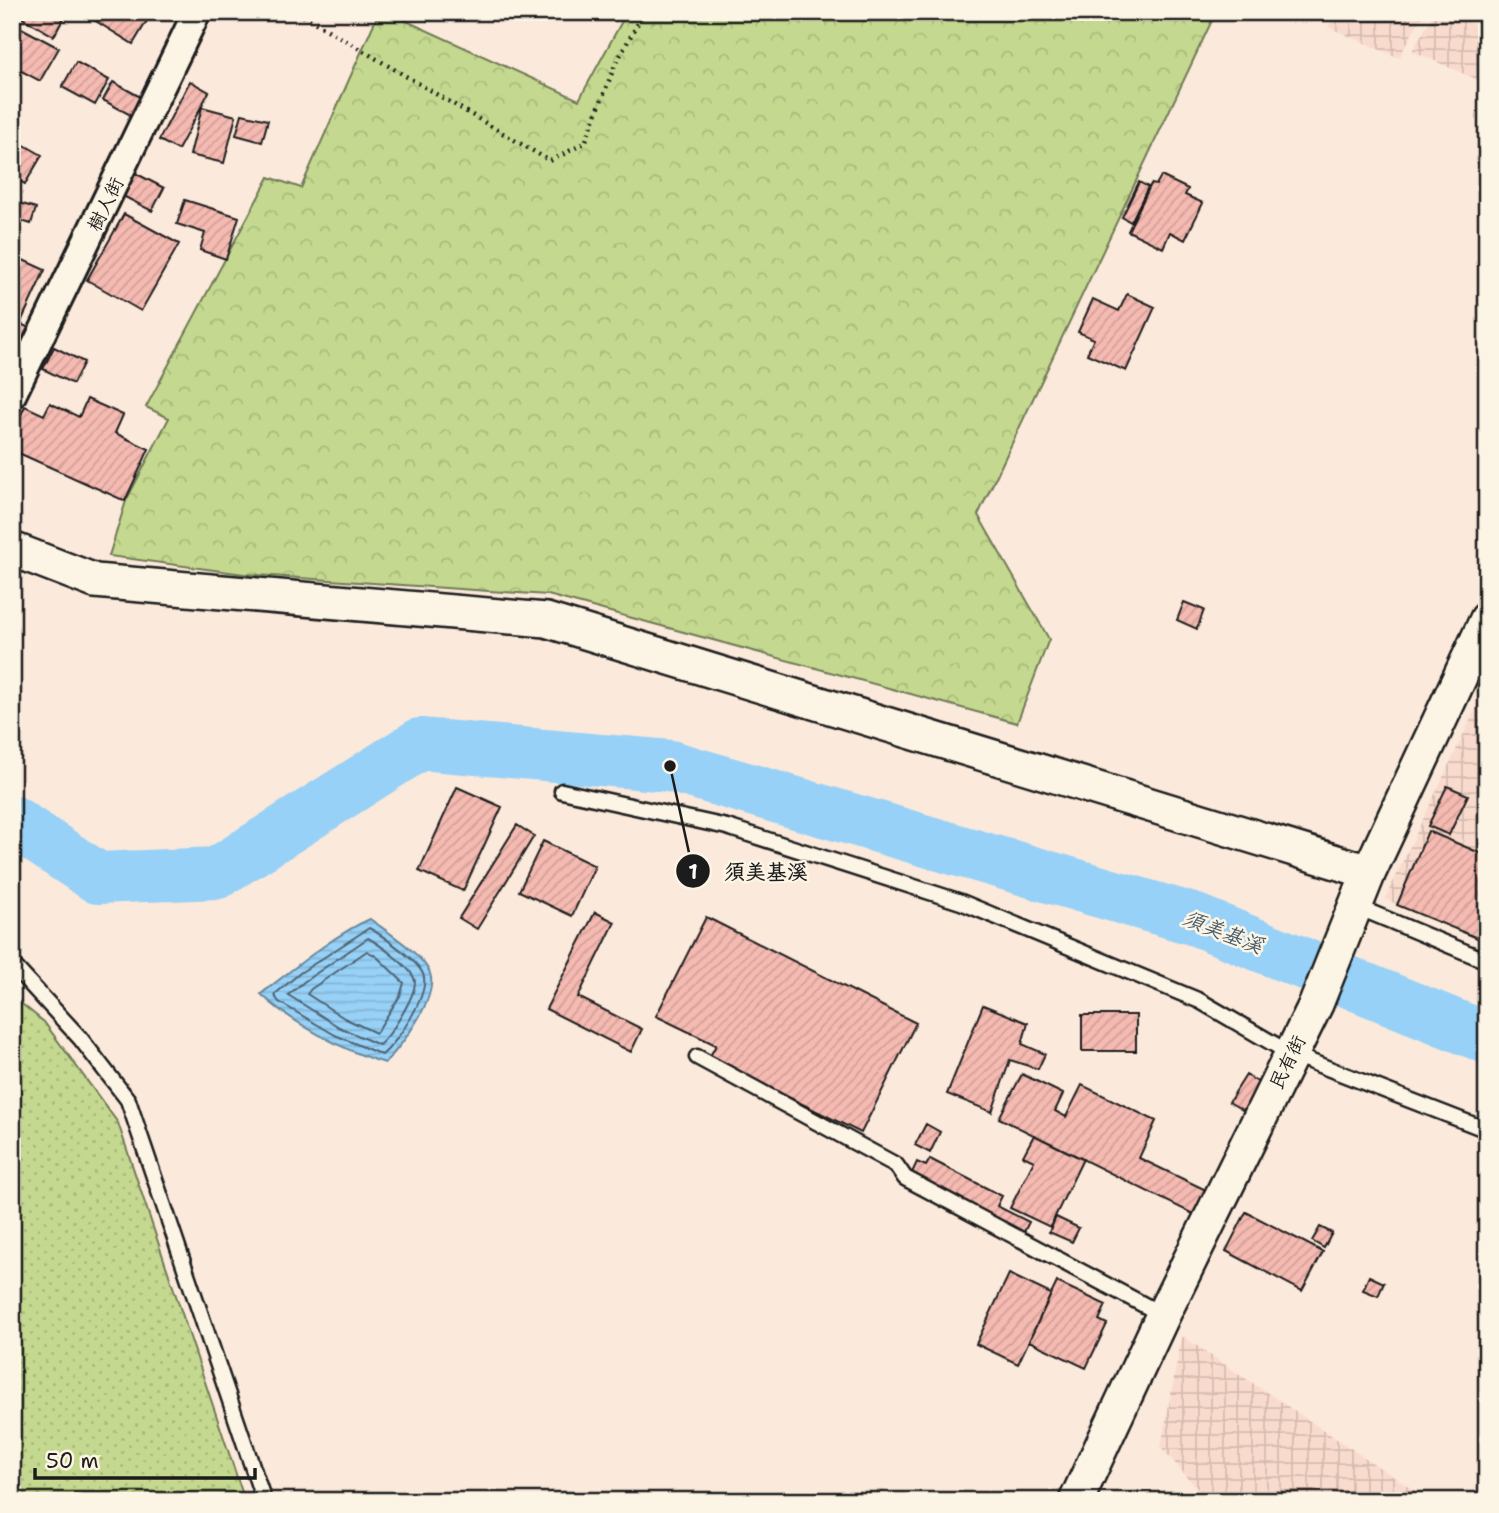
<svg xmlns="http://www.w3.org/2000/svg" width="1499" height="1513" viewBox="0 0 1499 1513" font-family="'Shantell Sans','LXGW WenKai TC',sans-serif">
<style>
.industrial{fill:url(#industrial-grid)}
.grass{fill:url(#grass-dots);stroke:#707a56;stroke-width:2}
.forest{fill:url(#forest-crowns);stroke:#707a56;stroke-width:2}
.water{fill:url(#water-rules);stroke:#66899f;stroke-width:2}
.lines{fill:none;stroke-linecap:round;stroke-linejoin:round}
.shore{stroke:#4d6474;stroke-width:2}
.river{stroke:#97d1f7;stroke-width:52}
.building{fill:url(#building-hatch);stroke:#1c1c1c;stroke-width:2}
.service-casing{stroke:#1c1c1c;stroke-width:19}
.minor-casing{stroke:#1c1c1c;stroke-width:32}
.tertiary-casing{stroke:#1c1c1c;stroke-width:38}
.path{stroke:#1c1c1c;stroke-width:4.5;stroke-dasharray:2 5;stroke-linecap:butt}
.service{stroke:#fcf5e5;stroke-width:14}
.minor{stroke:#fcf5e5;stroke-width:26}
.tertiary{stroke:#fcf5e5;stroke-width:33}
.labels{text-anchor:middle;stroke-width:5;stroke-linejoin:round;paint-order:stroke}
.street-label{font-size:19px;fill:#1c1c1c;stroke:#fcf5e5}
.water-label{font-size:21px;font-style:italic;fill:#475b69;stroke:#fcf5e5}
.leader{fill:none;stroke:#1c1c1c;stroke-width:2.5}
.callout-dot{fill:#1c1c1c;stroke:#fcf5e5;stroke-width:2.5}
.mark-label{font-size:21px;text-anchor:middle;font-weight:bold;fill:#fff}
.callout-label{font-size:21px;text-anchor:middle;font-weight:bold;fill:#1c1c1c;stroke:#fcf5e5;stroke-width:5;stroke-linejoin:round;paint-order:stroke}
</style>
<defs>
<pattern id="industrial-grid" width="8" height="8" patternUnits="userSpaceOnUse" patternTransform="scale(1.75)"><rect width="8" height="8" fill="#f9dbce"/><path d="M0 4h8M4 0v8" fill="none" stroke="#d5bbb0"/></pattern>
<pattern id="grass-dots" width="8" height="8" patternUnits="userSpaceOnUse" patternTransform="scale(1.75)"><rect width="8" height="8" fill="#c4d98f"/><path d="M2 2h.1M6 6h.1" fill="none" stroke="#a8ba7b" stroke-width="1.8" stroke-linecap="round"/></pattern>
<pattern id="forest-crowns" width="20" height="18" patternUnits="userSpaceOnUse" patternTransform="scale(1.75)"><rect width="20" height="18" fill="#c4d98f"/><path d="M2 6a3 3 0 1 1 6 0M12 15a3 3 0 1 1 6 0" fill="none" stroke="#a8ba7b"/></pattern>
<pattern id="water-rules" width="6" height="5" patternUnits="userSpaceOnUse" patternTransform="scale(1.75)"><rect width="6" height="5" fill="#97d1f7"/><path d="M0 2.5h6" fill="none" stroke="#82b3d3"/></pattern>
<pattern id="building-hatch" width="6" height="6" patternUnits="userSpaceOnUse" patternTransform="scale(1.75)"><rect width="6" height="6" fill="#f5bab1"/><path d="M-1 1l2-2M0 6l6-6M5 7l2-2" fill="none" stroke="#d19f98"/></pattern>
</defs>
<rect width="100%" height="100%" fill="#fbe9db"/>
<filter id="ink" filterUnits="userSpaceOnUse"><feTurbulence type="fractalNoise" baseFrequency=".0143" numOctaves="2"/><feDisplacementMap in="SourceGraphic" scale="14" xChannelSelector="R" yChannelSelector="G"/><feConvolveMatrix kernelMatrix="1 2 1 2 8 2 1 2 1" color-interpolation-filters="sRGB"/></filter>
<g filter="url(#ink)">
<path class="industrial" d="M 1336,12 L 1424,12 L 1399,58 L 1328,27 Z
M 1435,12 L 1449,12 L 1487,31 L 1487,84 L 1412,51 Z
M 1487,685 L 1487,942 L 1385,899 Z
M 1182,1336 L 1430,1501 L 1208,1501 L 1161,1447 Z"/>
<path class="grass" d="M 12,996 L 44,1022 L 118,1123 L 245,1501 L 12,1501 Z"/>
<path class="forest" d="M 379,12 L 387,12 L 579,100 L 627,12 L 1216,12 L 978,515 L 1049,639 L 1017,723 L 548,595 L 244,574 L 109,556 L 126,501 L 169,418 L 146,407 L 269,177 L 301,188 Z"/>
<path class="water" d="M 370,919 C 389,933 415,949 428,969 C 443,993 401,1046 385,1063 C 346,1052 290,1022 261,994 C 292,970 335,934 370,919 Z"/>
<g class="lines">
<path class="shore" d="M 369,928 C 382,935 417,960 423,974 C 431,993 397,1043 382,1055 L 335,1035 L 279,1002 L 274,995 L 300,973 Z
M 368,938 C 379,944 409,966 414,978 C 420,991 390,1036 379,1045 L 339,1027 L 288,995 L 305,981 Z
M 367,951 L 376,956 L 404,983 L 400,996 L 376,1033 L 344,1018 L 307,994 L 311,989 Z"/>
<path class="river" d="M 12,821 L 98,878 L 217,873 L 420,744 L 670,766 L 1196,920 L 1487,1038"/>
</g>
<path class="building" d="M 12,12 L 67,12 L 54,36 Z
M 99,12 L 136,12 L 148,19 L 133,44 L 94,20 Z
M 12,23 L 59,48 L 40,81 L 12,66 Z
M 76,62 L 109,80 L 95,105 L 62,87 Z
M 190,81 L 209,92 L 178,150 L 159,140 Z
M 113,82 L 146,100 L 136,118 L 103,100 Z
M 202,107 L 236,116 L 224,163 L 190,155 Z
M 242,114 L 268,120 L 262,142 L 236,135 Z
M 12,138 L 42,155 L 25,184 L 12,176 Z
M 135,173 L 164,188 L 152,211 L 123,196 Z
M 1161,176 L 1188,189 L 1185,195 L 1203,203 L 1185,240 L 1170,232 L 1163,248 L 1128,231 L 1151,184 L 1156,185 Z
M 1139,182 L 1148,187 L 1131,222 L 1122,217 Z
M 185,200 L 239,217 L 226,259 L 200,250 L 205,233 L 177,224 Z
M 12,201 L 36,208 L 31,224 L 12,218 Z
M 124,214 L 179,244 L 141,311 L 87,280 Z
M 12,255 L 45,270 L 20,324 L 35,330 L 25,351 L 12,345 Z
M 1127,294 L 1155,307 L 1126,371 L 1087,354 L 1094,339 L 1078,332 L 1093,299 L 1119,311 Z
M 54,347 L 84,362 L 73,384 L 43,369 Z
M 87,399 L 123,415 L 115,433 L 149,449 L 125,501 L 12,450 L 12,434 L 25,406 L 44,415 L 50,403 L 79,417 Z
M 1184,602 L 1204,610 L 1197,629 L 1177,620 Z
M 1447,786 L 1468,795 L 1449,835 L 1428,826 Z
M 457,787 L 502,807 L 463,891 L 419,871 Z
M 517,825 L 534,836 L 477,929 L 459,918 Z
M 1428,831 L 1487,856 L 1487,942 L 1397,905 Z
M 543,841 L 595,866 L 572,916 L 519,891 Z
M 595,912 L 615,922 L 578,997 L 642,1029 L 631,1052 L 546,1009 Z
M 706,917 L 916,1023 L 861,1133 L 709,1058 L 716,1045 L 656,1016 Z
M 983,1005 L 1028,1023 L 1022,1044 L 1045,1054 L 1038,1069 L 1010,1060 L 992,1112 L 947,1094 Z
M 1082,1015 L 1136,1015 L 1136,1051 L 1082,1051 Z
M 1022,1074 L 1063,1094 L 1055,1111 L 1066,1117 L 1082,1085 L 1156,1121 L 1139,1158 L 1206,1190 L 1195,1215 L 999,1118 Z
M 1246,1075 L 1261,1084 L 1244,1111 L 1229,1102 Z
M 926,1124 L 940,1132 L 930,1153 L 915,1145 Z
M 1034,1135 L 1083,1159 L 1050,1227 L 1010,1208 L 1034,1161 L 1023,1156 Z
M 930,1159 L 1002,1196 L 997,1206 L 1029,1222 L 1023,1234 L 910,1177 L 917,1162 L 926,1166 Z
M 1246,1212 L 1323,1252 L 1302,1291 L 1226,1251 Z
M 1056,1217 L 1079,1228 L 1072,1242 L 1049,1232 Z
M 1320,1227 L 1332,1233 L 1324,1248 L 1312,1241 Z
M 1009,1274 L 1051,1294 L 1018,1364 L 976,1344 Z
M 1369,1276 L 1384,1283 L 1378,1296 L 1363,1290 Z
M 1057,1282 L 1106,1305 L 1099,1320 L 1107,1324 L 1086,1368 L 1029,1341 Z"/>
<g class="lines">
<g class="service-casing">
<path id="service" d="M 562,791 L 727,827 L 961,902 L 1200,1001 L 1291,1054 L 1487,1130
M 1355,906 L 1487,961
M 12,964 L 80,1038 L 128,1100 L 264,1501
M 697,1057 L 896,1165 L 905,1178 L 1163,1315"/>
</g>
<g class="minor-casing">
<path id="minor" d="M 12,395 L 197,12"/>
</g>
<g class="tertiary-casing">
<path id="tertiary" d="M 12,549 L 95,581 L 546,620 L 1369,872
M 1076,1501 L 1163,1315 L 1316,1004 L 1369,872 L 1487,619"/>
</g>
<path class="path" d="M 297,12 L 550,161 L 585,143 L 615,65 L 644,12"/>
<use href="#service" class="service"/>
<use href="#minor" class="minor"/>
<use href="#tertiary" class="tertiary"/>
</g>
</g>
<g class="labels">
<g class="street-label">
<text transform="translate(105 204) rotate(-64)" y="7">樹人街</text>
<text transform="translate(1287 1062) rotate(-64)" y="7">民有街</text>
</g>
<g class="water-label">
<text transform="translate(1223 932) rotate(21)" y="7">須美基溪</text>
</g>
</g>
<path class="leader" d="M670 766L693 871"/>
<g class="callout-dot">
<circle cx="670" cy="766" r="7"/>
<circle cx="693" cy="871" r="18"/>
</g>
<g class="mark-label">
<text x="693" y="879">1</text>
</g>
<g class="callout-label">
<text x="766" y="879">須美基溪</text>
</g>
<rect width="1499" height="1513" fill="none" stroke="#fcf5e5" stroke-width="42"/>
<rect x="21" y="21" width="1457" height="1471" fill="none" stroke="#1c1c1c" stroke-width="2.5" filter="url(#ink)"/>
<path d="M35 1468v10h220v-10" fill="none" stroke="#1c1c1c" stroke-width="3.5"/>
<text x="46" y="1468" font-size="21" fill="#1c1c1c" stroke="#fcf5e5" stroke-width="5" paint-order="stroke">50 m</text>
</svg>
